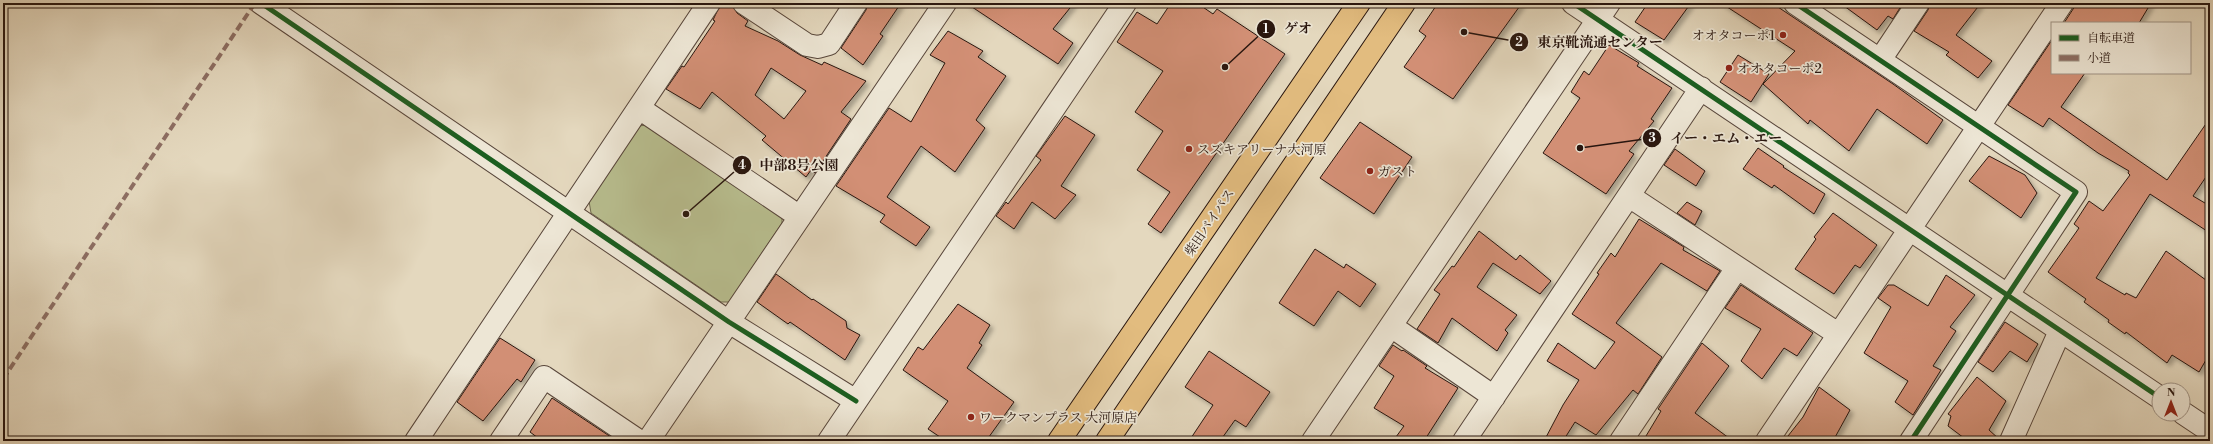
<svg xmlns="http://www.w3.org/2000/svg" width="2213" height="444" viewBox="0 0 2213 444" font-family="'Libre Bodoni','Noto Serif JP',serif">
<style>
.green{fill:#b8be8f;stroke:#706a4f}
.building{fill:#d28f74;stroke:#29160f;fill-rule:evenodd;filter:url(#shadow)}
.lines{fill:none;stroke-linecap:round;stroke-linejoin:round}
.minor-casing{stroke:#58463b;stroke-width:24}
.trunk-casing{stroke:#29160f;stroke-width:24}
.minor{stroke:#ede6d5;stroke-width:22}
.trunk{stroke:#e2bc7f;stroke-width:22}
.quiet{stroke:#8d6e63;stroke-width:4;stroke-dasharray:8 4;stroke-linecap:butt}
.cycleway-casing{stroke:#ede6d5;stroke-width:8}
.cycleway{stroke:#1b5e20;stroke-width:5}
.poi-dot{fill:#8f2418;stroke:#ede6d5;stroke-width:1.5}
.labels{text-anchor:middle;stroke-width:3.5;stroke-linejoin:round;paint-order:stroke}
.poi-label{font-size:13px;fill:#29160f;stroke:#ede6d5;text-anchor:start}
.street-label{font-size:13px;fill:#29160f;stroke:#ede6d5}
.leader{fill:none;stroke:#29160f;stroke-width:1.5}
.callout-dot{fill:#29160f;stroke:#ede6d5;stroke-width:1.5}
.mark-label{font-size:12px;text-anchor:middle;font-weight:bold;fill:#fff}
.callout-label{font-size:14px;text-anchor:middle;font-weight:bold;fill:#29160f;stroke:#ede6d5;stroke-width:3.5;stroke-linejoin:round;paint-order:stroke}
</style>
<defs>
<filter id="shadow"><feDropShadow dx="3.5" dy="3.5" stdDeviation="2" flood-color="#0004"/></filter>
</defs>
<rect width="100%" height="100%" fill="#e4d8be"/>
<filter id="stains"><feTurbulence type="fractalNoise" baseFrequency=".005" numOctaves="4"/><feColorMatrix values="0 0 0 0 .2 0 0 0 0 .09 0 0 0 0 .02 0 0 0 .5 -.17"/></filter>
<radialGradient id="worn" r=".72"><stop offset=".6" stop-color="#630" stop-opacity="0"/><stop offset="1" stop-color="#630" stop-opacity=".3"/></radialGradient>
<path class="green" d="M 648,125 L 782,214 L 782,223 L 729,302 L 721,302 L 591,213 L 589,201 L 638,126 Z"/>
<path class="building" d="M 721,3 L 732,3 L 737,13 L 748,21 L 745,26 L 778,41 L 800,55 L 822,65 L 824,62 L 866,81 L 841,112 L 851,119 L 815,173 L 811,170 L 806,177 L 762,140 L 766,136 L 712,92 L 700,109 L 666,89 L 682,66 L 684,67 L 715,21 L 713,20 ZM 771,68 L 806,91 L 784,119 L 755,95 Z
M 868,3 L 901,3 L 880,34 L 883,36 L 863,65 L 841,48 L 866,10 Z
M 966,3 L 1074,3 L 1053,29 L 1073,43 L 1058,64 Z
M 1171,3 L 1197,3 L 1213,14 L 1217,9 L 1285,54 L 1161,233 L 1148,224 L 1170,192 L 1137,170 L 1163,131 L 1135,112 L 1163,71 L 1117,42 L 1137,12 L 1157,24 Z
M 1438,3 L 1522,3 L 1453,99 L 1404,67 L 1426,36 L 1419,31 Z
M 1648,3 L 1691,3 L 1664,40 L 1635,22 Z
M 1721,3 L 1772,3 L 1893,84 L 1943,120 L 1927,144 L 1877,109 L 1849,151 L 1810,120 L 1808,124 L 1763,84 L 1795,51 Z
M 1840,3 L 1903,3 L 1893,19 L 1888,16 L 1877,30 Z
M 1930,3 L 1981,3 L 1956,35 L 1992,61 L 1978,78 L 1946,55 L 1949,52 L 1914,31 L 1928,10 Z
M 2077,3 L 2151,3 L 2139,23 L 2064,23 Z
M 948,31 L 983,51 L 978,57 L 1006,76 L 976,120 L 985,128 L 955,172 L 921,146 L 887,197 L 930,227 L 916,246 L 880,222 L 885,215 L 836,186 L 889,108 L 911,122 L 945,63 L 930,55 Z
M 2052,40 L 2052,73 L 2085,73 L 2061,107 L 2167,180 L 2210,118 L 2210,171 L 2193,196 L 2210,206 L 2210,233 L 2150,194 L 2096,278 L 2125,295 L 2126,293 L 2136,298 L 2166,251 L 2210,283 L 2210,353 L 2199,372 L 2172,355 L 2167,363 L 2126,332 L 2125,334 L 2108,322 L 2109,320 L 2084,302 L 2086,299 L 2048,272 L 2079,228 L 2074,224 L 2089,201 L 2103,211 L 2130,175 L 2128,173 L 2129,171 L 2098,153 L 2049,118 L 2043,127 L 2008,105 Z
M 1609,45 L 1639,63 L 1637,66 L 1672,88 L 1651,119 L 1654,121 L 1629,151 L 1634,154 L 1606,194 L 1543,153 L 1580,98 L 1571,92 L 1584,71 L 1589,75 Z
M 1738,55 L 1769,74 L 1751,102 L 1720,82 Z
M 1065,116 L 1095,135 L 1061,186 L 1076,195 L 1055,219 L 1032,202 L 1014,229 L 996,216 L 1006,202 L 1008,204 L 1041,160 L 1036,156 Z
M 1360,122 L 1412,157 L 1374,214 L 1320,178 Z
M 1758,148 L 1784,166 L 1783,167 L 1825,194 L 1814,214 L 1774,185 L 1772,188 L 1743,169 Z
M 1675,149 L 1705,171 L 1696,186 L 1664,165 Z
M 1989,156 L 2025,175 L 2037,193 L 2021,218 L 1969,181 Z
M 1687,202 L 1702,211 L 1695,225 L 1677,213 Z
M 1833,213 L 1877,245 L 1860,268 L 1855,265 L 1834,294 L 1795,269 L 1816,239 L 1814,237 Z
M 1639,219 L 1684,247 L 1683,250 L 1720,271 L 1707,291 L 1661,263 L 1616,323 L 1662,357 L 1638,394 L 1633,390 L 1596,435 L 1575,422 L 1563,441 L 1544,441 L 1563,405 L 1579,380 L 1547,361 L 1558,343 L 1595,369 L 1615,342 L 1572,314 L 1599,274 L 1597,273 L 1611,253 L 1615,257 Z
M 1479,231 L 1516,260 L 1520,255 L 1551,281 L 1540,294 L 1493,263 L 1477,287 L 1517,315 L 1505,330 L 1508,333 L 1497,351 L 1452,318 L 1438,343 L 1417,329 L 1440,294 L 1434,290 L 1452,266 L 1454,267 Z
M 1315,249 L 1344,268 L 1346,264 L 1376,284 L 1360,307 L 1338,291 L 1314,326 L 1279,303 Z
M 776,274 L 812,300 L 813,299 L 846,321 L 847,328 L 860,335 L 845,360 L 790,322 L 788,324 L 757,302 Z
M 1946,275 L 1975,295 L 1950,327 L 1956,331 L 1933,366 L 1941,370 L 1913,415 L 1895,402 L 1908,381 L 1864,353 L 1891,307 L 1878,298 L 1888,285 L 1894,285 L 1928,306 Z
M 1741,285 L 1813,333 L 1797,356 L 1784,348 L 1762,379 L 1741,361 L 1761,329 L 1725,308 Z
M 958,304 L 990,325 L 979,343 L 982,345 L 967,368 L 1014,402 L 986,441 L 946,441 L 928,429 L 948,401 L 903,370 L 918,347 L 923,350 Z
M 2005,322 L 2038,344 L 2027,362 L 2010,351 L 1993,372 L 1978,362 Z
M 500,338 L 535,360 L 521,382 L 517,379 L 483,421 L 457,402 Z
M 1702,343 L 1729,366 L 1695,413 L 1733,441 L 1643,441 L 1661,411 L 1658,409 Z
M 1393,345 L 1402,351 L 1403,350 L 1427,366 L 1425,368 L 1458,388 L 1424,441 L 1393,441 L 1404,426 L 1374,408 L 1394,376 L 1379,366 Z
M 1209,351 L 1270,392 L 1246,427 L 1235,420 L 1220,441 L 1189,441 L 1213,405 L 1185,387 Z
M 1977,377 L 2006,401 L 1989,430 L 1999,439 L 1999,441 L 1968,441 L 1948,426 L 1951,416 L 1948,414 Z
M 1819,387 L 1850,410 L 1833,441 L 1784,441 L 1803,417 Z
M 552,398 L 617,441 L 542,441 L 530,432 Z"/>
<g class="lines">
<g class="minor-casing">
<path id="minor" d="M 261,3 L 729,322 L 856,401
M 744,3 L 807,45 L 818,47 L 829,44 L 856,3
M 1573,3 L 2159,397
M 1795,3 L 2076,192 L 1911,441
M 1880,60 L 1918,3
M 639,108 L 800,217
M 1629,196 L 1838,334
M 1391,326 L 1494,397
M 2183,413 L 2210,431
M 416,441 L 709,3
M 501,441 L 544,377 L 639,441
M 648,441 L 945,3
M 829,441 L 1125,3
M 1313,441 L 1609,3
M 1464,441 L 1701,88
M 1621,441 L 1737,268
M 1767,441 L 2062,3
M 2011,441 L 2060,331"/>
</g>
<g class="trunk-casing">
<path id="trunk" d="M 1059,441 L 1359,3
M 1107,441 L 1404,3"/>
</g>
<use href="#minor" class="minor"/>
<use href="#trunk" class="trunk"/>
<path class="quiet" d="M 3,379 L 255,3"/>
<g class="cycleway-casing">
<path id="cycleway" d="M 261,3 L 729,322 L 856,401
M 1573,3 L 2159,397
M 1795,3 L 2076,192 L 1911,441"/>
</g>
<use href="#cycleway" class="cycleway"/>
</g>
<g class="poi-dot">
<circle cx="1783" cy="35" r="4"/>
<circle cx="1729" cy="68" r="4"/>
<circle cx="1189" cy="149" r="4"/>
<circle cx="1370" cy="171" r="4"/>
<circle cx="971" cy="417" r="4"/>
</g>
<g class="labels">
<g class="poi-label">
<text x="1775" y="40" text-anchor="end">オオタコーポ1</text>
<text x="1737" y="73">オオタコーポ2</text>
<text x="1197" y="154">スズキアリーナ大河原</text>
<text x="1378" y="176">ガスト</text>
<text x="979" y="422">ワークマンプラス 大河原店</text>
</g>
<g class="street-label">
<text transform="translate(1209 222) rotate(-56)" y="5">柴田バイパス</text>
</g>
</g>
<path class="leader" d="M1225 67L1266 29M1464 32L1519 42M1580 148L1652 138M686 214L742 165"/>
<g class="callout-dot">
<circle cx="1225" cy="67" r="4"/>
<circle cx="1464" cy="32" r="4"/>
<circle cx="1580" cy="148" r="4"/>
<circle cx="686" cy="214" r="4"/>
<circle cx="1266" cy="29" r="10"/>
<circle cx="1519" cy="42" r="10"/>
<circle cx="1652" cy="138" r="10"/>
<circle cx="742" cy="165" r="10"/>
</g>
<g class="mark-label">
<text x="1266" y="33">1</text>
<text x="1519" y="46">2</text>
<text x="1652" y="142">3</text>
<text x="742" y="169">4</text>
</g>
<g class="callout-label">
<text x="1298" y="33">ゲオ</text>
<text x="1600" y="47">東京靴流通センター</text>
<text x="1726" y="143">イー・エム・エー</text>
<text x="799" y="170">中部8号公園</text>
</g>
<rect width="2213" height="444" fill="none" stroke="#e4d8be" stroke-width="16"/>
<rect x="4" y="4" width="2205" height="436" fill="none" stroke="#29160f" stroke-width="2"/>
<rect x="8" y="8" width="2197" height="428" fill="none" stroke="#29160f"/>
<rect x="2051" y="22" width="140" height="52" fill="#ede6d5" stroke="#9f9386"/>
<rect x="2059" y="35" width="20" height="6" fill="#1b5e20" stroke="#9f9386"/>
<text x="2087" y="42" font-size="12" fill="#29160f">自転車道</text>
<rect x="2059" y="55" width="20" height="6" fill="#8d6e63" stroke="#9f9386"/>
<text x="2087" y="62" font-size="12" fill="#29160f">小道</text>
<g transform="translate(2171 402)"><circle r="19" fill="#ede6d5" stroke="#9f9386"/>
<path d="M0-3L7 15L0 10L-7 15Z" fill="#8f2418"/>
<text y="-6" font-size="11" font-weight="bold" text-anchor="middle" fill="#29160f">N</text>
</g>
<rect width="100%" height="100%" filter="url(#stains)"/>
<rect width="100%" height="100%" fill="url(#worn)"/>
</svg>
